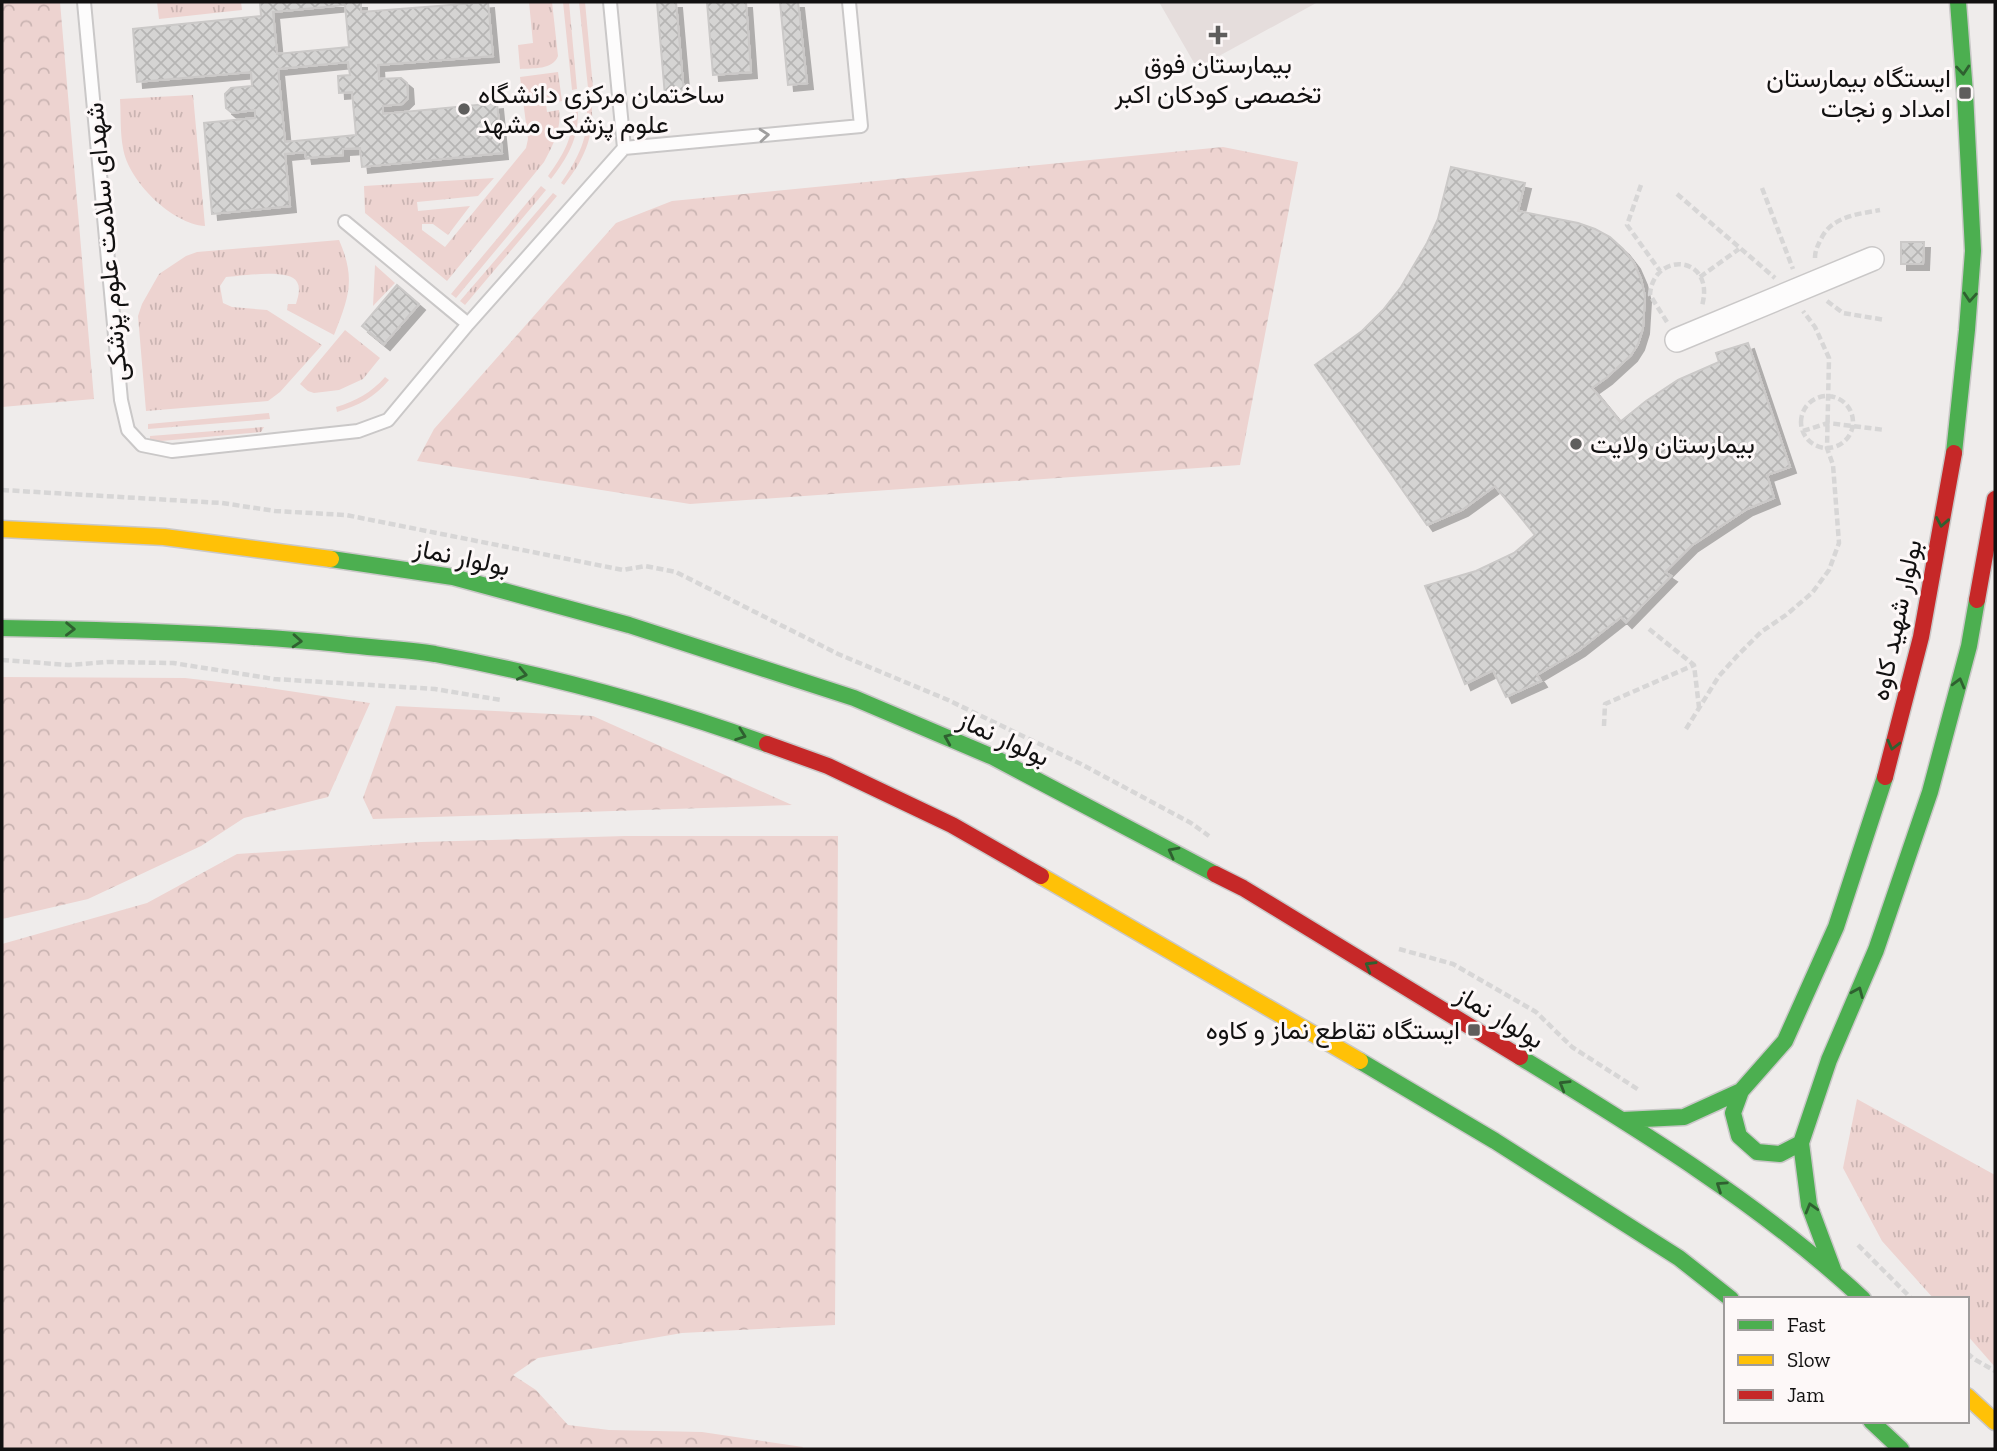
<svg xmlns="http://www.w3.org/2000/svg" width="1997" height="1451" viewBox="0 0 1997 1451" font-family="'Zilla Slab',Vazirmatn,serif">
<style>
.built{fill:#e5dddc}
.grass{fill:url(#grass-tufts)}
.forest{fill:url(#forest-crowns)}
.building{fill:url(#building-cross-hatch);stroke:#cbc9c8;stroke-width:2;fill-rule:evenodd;filter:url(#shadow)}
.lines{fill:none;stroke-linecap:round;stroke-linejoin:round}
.lane-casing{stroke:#cac8c8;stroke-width:16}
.street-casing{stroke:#cac8c8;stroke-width:26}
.fast-casing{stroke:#cac8c8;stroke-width:19}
.slow-casing{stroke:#cac8c8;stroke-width:19}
.jam-casing{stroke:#cac8c8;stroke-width:19}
.path{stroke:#d7d6d6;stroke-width:4.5;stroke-dasharray:7 3.5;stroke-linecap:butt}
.lane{stroke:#fdfcfc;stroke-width:12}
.street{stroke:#fdfcfc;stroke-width:23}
.fast{stroke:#4caf50;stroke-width:16}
.slow{stroke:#ffc107;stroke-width:16}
.jam{stroke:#c62828;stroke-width:16}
.oneway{stroke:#2f6030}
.oneway2{stroke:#9f9e9e}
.poi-dot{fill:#5f5e5d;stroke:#fdf8f8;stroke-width:2.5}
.labels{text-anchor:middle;stroke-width:6;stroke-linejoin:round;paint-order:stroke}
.poi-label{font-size:26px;fill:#121111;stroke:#fdf8f8;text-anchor:end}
.street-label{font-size:26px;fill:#121111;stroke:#fdf8f8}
</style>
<defs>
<pattern id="grass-tufts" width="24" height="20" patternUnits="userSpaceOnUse" patternTransform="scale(1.75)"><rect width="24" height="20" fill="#edd3d0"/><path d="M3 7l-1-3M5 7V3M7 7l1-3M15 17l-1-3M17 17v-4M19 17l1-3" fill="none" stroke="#cab4b2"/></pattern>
<pattern id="forest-crowns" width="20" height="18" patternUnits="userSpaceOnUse" patternTransform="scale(1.75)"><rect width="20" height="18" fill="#edd3d0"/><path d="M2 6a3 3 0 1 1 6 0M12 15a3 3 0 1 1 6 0" fill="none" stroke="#cab4b2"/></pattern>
<pattern id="building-cross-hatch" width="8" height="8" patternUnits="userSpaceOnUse" patternTransform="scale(1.75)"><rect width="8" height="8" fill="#d5d4d3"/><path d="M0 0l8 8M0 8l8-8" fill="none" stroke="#b6b5b4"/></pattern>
<filter id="shadow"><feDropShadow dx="6" dy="6" stdDeviation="0" flood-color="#0004"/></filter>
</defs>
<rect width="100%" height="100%" fill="#efeceb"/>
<path class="built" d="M 1159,2 L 1318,2 L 1197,68 Z"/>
<path class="grass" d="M 157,2 L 241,2 L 242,10 L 159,19 Z
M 529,2 L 552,2 L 558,56 C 553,70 533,68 520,69 L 518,45 L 533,43 Z
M 563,2 L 569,2 L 577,89 L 572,90 Z
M 579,2 L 585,2 L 593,87 L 588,88 Z
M 558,72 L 562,101 L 546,104 L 547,112 L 559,110 C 562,129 552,147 544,162 L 447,281 L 365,213 L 364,186 L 494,178 L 478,196 L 417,202 L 418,211 L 470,206 L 448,235 L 433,224 L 422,224 L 422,230 L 445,247 L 526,148 L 528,139 L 520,77 Z
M 193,95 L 205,226 C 172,224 128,181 123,148 C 120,132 121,115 120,99 Z
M 577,100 C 581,133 571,153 551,179 L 548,176 C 566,151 576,133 572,101 Z
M 586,101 L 591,101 C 596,134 584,160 564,185 L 561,183 C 579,157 591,134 586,101 Z
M 541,186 L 546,190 L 456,298 L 451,294 Z
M 553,193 L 557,196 L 465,305 L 460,301 Z
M 339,240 C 356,279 349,297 334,335 L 287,310 L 288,304 L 296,304 C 298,297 301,289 297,282 C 290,268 241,276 226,277 L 220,286 L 223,303 L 232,307 L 267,310 L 322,345 L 280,392 L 268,401 L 146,411 L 138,316 L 142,304 L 159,274 L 186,256 L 197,252 Z
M 375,265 L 395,283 L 373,306 Z
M 345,330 L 380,358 L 363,379 L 339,390 L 314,393 L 308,391 L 300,384 Z
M 385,377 L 389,380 C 375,397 358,406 337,412 L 336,407 C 356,401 371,393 385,377 Z
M 269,413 L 270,419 L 148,429 L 148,424 Z
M 264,427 L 261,432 L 150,442 L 150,436 Z
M 1857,1099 L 1995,1175 L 1995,1367 L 1967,1335 L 1967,1299 L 1934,1299 L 1882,1241 L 1843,1168 Z"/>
<path class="forest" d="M 2,2 L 60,2 L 94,399 L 2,407 Z
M 1223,147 L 1298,162 L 1240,465 L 690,504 L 417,461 L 434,429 L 616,223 L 672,201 Z
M 2,677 L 185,678 L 262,687 L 370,703 L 328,797 L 244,818 L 201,846 L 88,899 L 2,919 Z
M 396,706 L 593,716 L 792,805 L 373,819 L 363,798 Z
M 625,836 L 838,836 L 835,1325 L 682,1333 L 538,1358 L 513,1375 L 536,1390 L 568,1425 L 609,1430 L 702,1432 L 803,1447 L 802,1449 L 2,1449 L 2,944 L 147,903 L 237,854 L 421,842 Z"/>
<path class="building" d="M 260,2 L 361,2 L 361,12 L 488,2 L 493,56 L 378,65 L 379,79 L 401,78 L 407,83 L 408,98 L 402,104 L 383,106 L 383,114 L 497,103 L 502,153 L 362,167 L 360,148 L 343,149 L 343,155 L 306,158 L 305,152 L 285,154 L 290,206 L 212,214 L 204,123 L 255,118 L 255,110 L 232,113 L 226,108 L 225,94 L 231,88 L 252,86 L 251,72 L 137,82 L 133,29 L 261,16 ZM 345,5 L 349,47 L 277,54 L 273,12 ZM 348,62 L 350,75 L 338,76 L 339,93 L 352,92 L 356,135 L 285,142 L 278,69 Z
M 657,2 L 676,2 L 684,94 L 665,96 Z
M 707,2 L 746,2 L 751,72 L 713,75 Z
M 780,2 L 798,2 L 807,83 L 788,85 Z
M 1451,167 L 1525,183 L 1518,211 L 1578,223 L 1595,229 L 1610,237 L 1623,249 L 1634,263 L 1641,279 L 1645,296 L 1643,328 L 1638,344 L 1631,355 L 1606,378 L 1592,388 L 1620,422 L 1646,401 L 1678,380 L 1719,362 L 1716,353 L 1748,343 L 1790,467 L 1767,475 L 1774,498 L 1747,509 L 1691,546 L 1665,572 L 1671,576 L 1626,622 L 1621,617 L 1579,650 L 1537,675 L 1541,681 L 1506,697 L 1493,670 L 1465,684 L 1425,586 L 1476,571 L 1514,553 L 1535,535 L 1495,486 L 1462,510 L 1427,525 L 1315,365 L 1362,331 L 1383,310 L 1401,287 L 1427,243 L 1438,219 Z
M 1901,242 L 1924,242 L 1923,264 L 1901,264 Z
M 397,285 L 419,304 L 384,344 L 362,326 Z"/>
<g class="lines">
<g class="lane-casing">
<path id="lane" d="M 84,2 L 121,400 L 128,430 L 142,445 L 172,451 L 358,431 L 388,420 L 468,324 L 624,148
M 610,2 L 624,148 L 861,126 L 849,2
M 345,222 L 468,324"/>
</g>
<g class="street-casing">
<path id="street" d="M 1677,340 L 1872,259"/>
</g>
<g class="fast-casing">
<path id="fast" d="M 1954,453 L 1967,330 L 1973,251 L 1965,93 L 1958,2
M 331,559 L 453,577 L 629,625 L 854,698 L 993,757 L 1215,874
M 2,628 C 115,630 228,633 340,644 C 372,648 404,649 435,654 C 548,675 659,705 767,744
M 1520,1057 C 1638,1129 1761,1204 1863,1299
M 1360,1061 L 1495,1141 L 1679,1258 L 1731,1299
M 1741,1091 L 1733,1113 L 1739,1136 L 1757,1152 L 1780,1154 L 1801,1143
M 1623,1120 L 1684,1117 L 1741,1091 L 1785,1041 L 1836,927 L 1885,777
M 1834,1272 L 1809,1205 L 1801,1143 L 1829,1060 L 1876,950 L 1930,792 L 1969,646 L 1977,600
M 1871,1421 L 1901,1449"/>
</g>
<g class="slow-casing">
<path id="slow" d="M 2,529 L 164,537 L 331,559
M 1041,876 L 1360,1061
M 1967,1396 L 1995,1422"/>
</g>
<g class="jam-casing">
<path id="jam" d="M 1977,600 L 1995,499
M 767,744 L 828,766 L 952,825 L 1041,876
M 1885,777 L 1921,637 L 1954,453
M 1215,874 L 1243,888 L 1520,1057"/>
</g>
<path class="path" d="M 1641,185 L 1627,225 L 1660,271
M 1762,188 L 1793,269
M 1677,194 L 1775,278
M 1815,258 C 1815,250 1818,245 1822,237 C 1833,216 1859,214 1880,210
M 1700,277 L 1739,249
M 1827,301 L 1843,313 L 1885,320
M 1667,322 L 1650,295 C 1652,259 1695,254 1703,283 C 1705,291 1704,298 1702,306
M1801 422a26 26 0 1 1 52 0a26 26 0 1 1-52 0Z
M 1803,431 L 1828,423 L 1885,430
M 2,490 L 222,503 L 275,511 L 346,515 L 623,570 L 645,566 L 676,572 L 838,654 L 948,700 L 1081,764 L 1191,823 L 1209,836
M 1649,629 L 1694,665 L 1699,707
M 2,660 L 69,665 L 107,662 L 173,663 L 274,679 L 435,689 L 501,700
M 1604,726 L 1605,704 L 1694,665
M 1686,729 L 1719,676 L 1738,655 L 1761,632 L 1786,615 L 1812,593 L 1829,570 L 1839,543 L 1833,465 L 1827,448 L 1829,358 L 1815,327 L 1803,311
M 1399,949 L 1453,964 L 1536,1012 L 1572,1047 L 1639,1090
M 1858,1245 L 1912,1299
M 1967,1353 L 1974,1359 L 1995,1371"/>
<use href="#lane" class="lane"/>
<use href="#street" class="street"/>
<use href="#fast" class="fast"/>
<use href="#slow" class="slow"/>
<use href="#jam" class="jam"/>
</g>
<defs><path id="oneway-chevron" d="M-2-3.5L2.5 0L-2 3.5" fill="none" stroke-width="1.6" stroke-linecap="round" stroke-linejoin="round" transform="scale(1.75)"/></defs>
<g class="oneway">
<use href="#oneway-chevron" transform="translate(1963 70) rotate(85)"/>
<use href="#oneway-chevron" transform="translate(1970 297) rotate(94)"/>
<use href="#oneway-chevron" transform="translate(1942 522) rotate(100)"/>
<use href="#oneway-chevron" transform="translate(70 629) rotate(1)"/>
<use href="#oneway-chevron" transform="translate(297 641) rotate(4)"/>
<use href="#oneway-chevron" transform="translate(522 674) rotate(12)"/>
<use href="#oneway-chevron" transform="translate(1959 683) rotate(-75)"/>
<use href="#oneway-chevron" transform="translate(741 735) rotate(20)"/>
<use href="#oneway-chevron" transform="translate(949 738) rotate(-157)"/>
<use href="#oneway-chevron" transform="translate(1893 745) rotate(104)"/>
<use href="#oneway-chevron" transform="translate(1173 852) rotate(-152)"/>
<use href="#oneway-chevron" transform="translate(1370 966) rotate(-149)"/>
<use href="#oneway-chevron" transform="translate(1858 992) rotate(-67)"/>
<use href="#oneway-chevron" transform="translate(1564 1085) rotate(-149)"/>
<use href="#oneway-chevron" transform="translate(1721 1186) rotate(-146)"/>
<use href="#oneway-chevron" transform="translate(1811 1208) rotate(-106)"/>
</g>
<use class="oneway2" href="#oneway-chevron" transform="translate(764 135) rotate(-5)"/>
<g class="poi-dot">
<path d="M1214.5 24.5h7v7h7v7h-7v7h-7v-7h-7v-7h7z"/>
<rect x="1958" y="86" width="14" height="14" rx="3.5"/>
<circle cx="464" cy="109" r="7"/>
<circle cx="1576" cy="444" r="7"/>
<rect x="1467" y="1023" width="14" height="14" rx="3.5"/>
</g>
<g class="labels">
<g class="poi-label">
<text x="1218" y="73" text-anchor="middle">بیمارستان فوق<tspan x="1218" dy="30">تخصصی کودکان اکبر</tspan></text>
<text x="1951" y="87">ایستگاه بیمارستان<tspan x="1951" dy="30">امداد و نجات</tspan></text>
<text x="478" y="103" text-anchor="start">ساختمان مرکزی دانشگاه<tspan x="478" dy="30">علوم پزشکی مشهد</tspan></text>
<text x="1590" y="453" text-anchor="start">بیمارستان ولایت</text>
<text x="1460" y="1039">ایستگاه تقاطع نماز و کاوه</text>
</g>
<g class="street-label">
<text transform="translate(106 242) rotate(-95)" y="9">شهدای سلامت علوم پزشکی</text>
<text transform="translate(462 557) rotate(12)" y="9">بولوار نماز</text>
<text transform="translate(1896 620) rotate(-78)" y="9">بولوار شهید کاوه</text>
<text transform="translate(1004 738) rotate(25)" y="9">بولوار نماز</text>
<text transform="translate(1500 1017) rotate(31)" y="9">بولوار نماز</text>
</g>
</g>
<rect width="1997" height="1451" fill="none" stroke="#121111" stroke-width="7"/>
<rect x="1724" y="1297" width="245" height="126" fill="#fdf8f8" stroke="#9f9c9c" stroke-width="2"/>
<rect x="1738" y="1320" width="35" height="10" fill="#4caf50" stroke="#9f9c9c" stroke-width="2"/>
<text x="1787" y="1332" font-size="21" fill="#121111">Fast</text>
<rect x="1738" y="1355" width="35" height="10" fill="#ffc107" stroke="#9f9c9c" stroke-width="2"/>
<text x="1787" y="1367" font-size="21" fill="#121111">Slow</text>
<rect x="1738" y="1390" width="35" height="10" fill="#c62828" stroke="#9f9c9c" stroke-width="2"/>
<text x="1787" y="1402" font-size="21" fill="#121111">Jam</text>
</svg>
